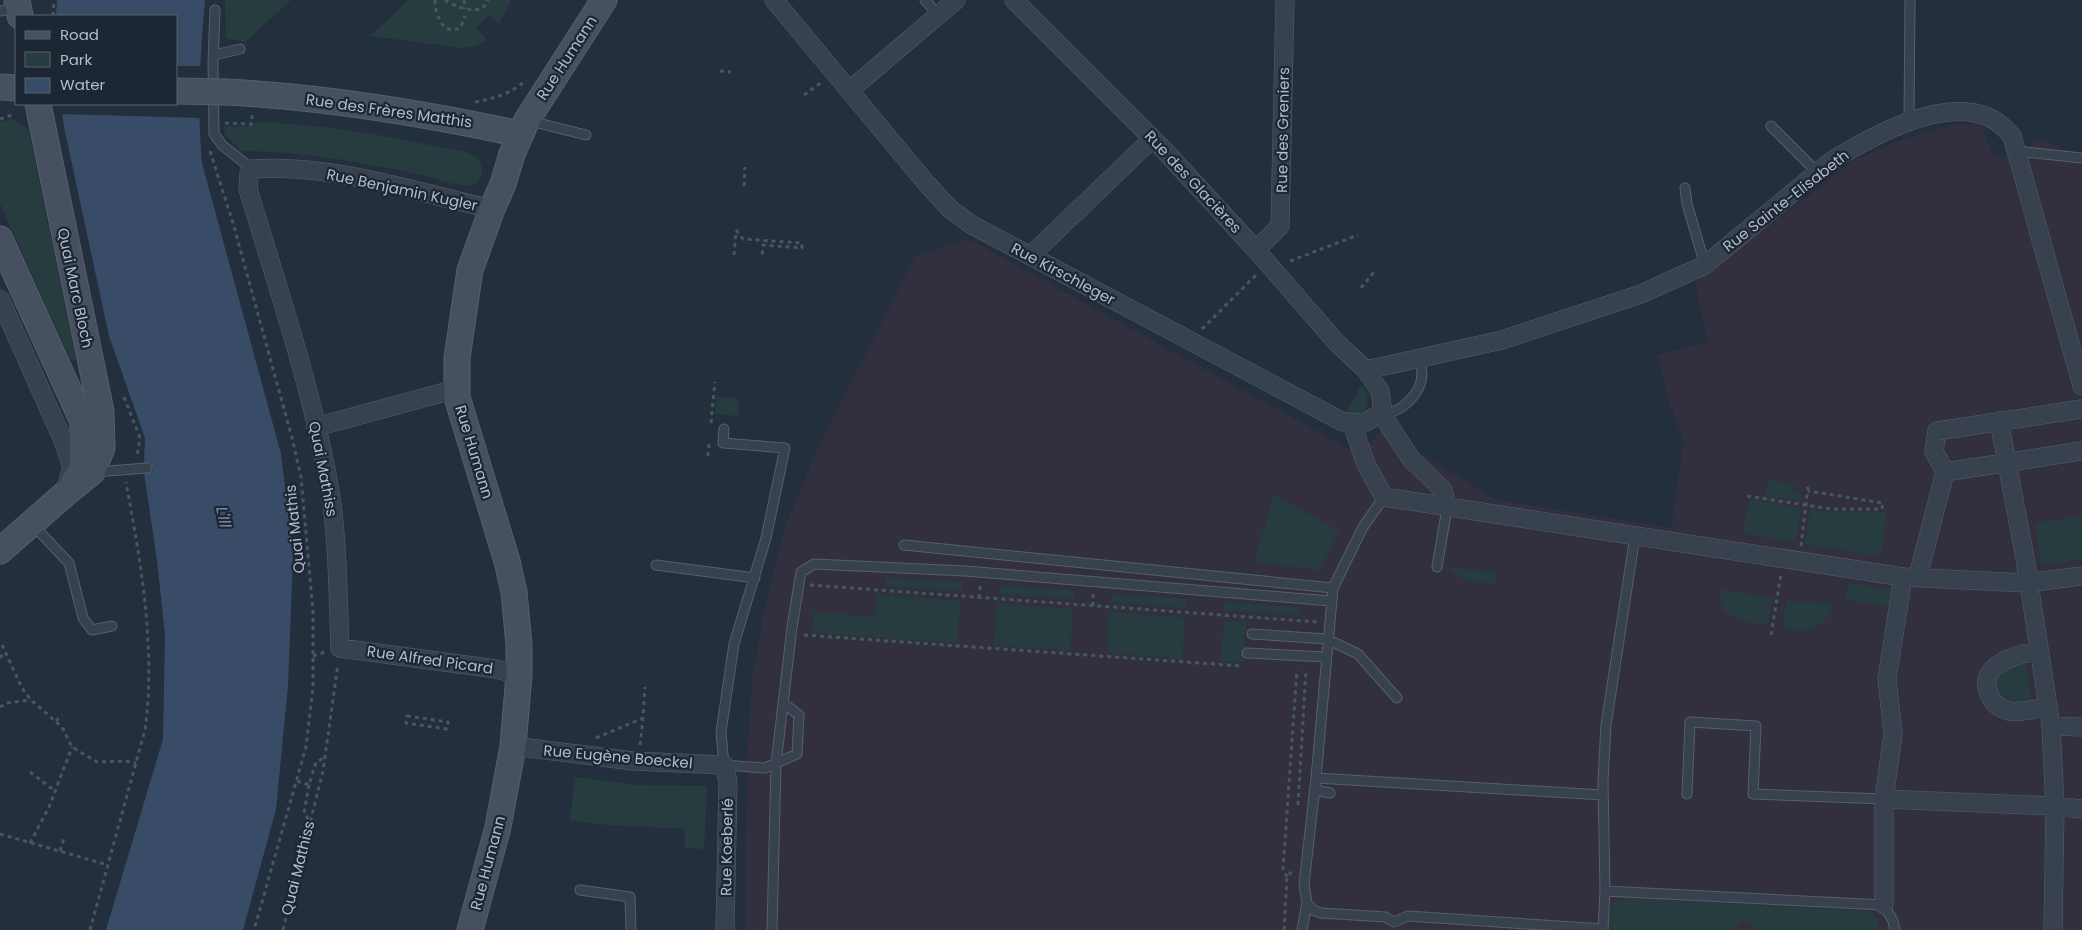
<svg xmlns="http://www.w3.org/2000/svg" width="2082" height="930" viewBox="0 0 2082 930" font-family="Poppins,sans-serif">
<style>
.medical{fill:#32303f}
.green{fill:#263c3f}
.water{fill:#394c67}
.pier{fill:#242f3e}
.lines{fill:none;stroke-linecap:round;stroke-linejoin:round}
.lane-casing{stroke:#565f6c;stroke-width:11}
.street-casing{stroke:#565f6c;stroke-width:19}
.secondary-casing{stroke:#565f6c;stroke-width:27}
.path{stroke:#44595c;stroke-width:3;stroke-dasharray:4 4;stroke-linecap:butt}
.lane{stroke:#38414e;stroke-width:9}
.street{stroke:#38414e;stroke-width:18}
.secondary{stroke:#465061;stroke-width:25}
.secondary-bridge-casing{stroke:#565f6c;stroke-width:27;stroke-linecap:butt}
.secondary-bridge{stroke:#465061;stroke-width:25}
.labels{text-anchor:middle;stroke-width:4.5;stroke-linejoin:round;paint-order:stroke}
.street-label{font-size:15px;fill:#b4bcc9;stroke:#1d2633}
.water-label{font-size:16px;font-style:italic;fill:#7c92b1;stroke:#1d2633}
</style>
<rect width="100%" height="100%" fill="#242f3e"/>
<path class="medical" d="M 1957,123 L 1981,125 L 1994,158 L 2018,155 L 2027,149 L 2036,139 L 2082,155 L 2082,930 L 745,930 L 748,746 L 752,680 L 763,617 L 784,530 L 820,443 L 916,256 L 969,239 L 1360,455 L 1385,426 L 1413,449 L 1497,500 L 1671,528 L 1684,441 L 1668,399 L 1657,355 L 1708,342 L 1695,282 L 1855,160 L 1898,141 Z"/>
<path class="green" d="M 225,0 L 291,0 L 245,42 L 226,38 Z
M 409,0 L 511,0 L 499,24 L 490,15 L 476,28 L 487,40 L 476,46 L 462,48 L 370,36 Z
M 11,119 L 28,128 L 76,358 L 74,361 L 70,359 L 0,204 L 0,122 Z
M 255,122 C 316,124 375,133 434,146 C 446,148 464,149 475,156 C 484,163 484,175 477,183 C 465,191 436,178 422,175 C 362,162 303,152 242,151 L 225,135 L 223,126 L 255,126 Z
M 1362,384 C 1368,393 1373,411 1357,414 C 1353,415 1348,414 1345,414 Z
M 717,397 L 737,398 L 739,401 L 738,416 L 715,414 Z
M 1768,479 L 1795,485 L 1793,492 L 1802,494 L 1801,501 L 1765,496 Z
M 1274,494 L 1339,531 L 1320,570 L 1254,562 Z
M 1749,499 L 1801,508 L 1796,542 L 1743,534 Z
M 1810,509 L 1828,511 L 1887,512 L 1881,557 L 1805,544 Z
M 2082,516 L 2082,560 L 2042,565 L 2035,523 Z
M 1449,567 L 1496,572 L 1495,584 C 1477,582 1460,583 1449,567 Z
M 886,577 L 962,583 L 962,591 L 886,586 Z
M 1848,583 L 1893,590 L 1891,607 L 1845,600 Z
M 999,585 L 1074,590 L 1074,599 L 999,594 Z
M 1721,589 L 1773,599 L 1768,622 C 1762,625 1756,624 1749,622 C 1730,618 1716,610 1721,589 Z
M 1112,594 L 1186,599 L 1186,608 L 1111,602 Z
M 880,595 L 960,601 L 957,643 L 812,633 L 814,612 L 875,617 L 876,598 Z
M 1787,601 L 1832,604 C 1830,627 1799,639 1782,625 Z
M 1224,602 L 1300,607 L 1300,615 L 1223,610 Z
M 997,603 L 1073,609 L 1070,651 L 994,645 Z
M 1109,612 L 1185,618 L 1182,659 L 1107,653 Z
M 1224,621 L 1246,622 L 1244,662 L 1221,661 Z
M 2025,660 L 2032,704 C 2013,704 1997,704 1996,680 L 2006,667 Z
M 575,777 L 639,785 L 707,786 L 704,849 L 685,848 L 685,829 L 606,825 L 570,820 Z
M 1625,898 L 1868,911 C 1877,916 1878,920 1878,930 L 1757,930 L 1756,927 L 1745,921 L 1737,927 L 1736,930 L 1610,930 L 1611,906 L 1617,901 Z"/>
<path class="water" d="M 57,0 L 205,0 C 200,54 197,109 202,163 L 281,454 L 293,556 L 288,686 L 276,809 L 243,930 L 106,930 L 163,739 L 165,635 L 157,560 L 144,473 L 153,471 L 151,463 L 144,463 L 145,438 L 109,336 L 64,127 L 61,104 L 176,104 L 176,16 L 56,16 Z"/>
<path class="pier" d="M 176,66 L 203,66 L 202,118 L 60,114 L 59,104 L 176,104 Z"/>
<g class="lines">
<g class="lane-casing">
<path id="lane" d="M 925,0 L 938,15
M 215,10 L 213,63 L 214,134 L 222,145 L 252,169
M 0,11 L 17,8
M 214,55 L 240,49
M 530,121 L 586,135
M 1909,123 L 1910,0
M 1771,126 L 1818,173
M 2016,151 L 2082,158
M 1685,188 L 1687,204 L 1705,265
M 1381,413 C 1400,415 1421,394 1422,375 C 1422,369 1420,363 1420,358
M 724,429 L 723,443 L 785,448 L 766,538 L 734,644 L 721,732 L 724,765 L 765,768 L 797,754 L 799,715 L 783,703
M 95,472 L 147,468
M 33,525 L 69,563 L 83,618 L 92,630 L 112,626
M 904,545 L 1333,588
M 656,565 L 755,578
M 1437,567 L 1447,508
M 1252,634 L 1327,639 L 1358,654 L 1397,698
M 1247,653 L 1326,657
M 1316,778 L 1603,795
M 1315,790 L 1330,793
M 1687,794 L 1690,722 L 1756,726 L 1753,794 L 1884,799
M 580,890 L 630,897 L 631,930
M 1605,891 L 1603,781 L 1606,725 L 1635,536
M 1307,903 L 1313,910 L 1321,913 L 1385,917 L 1394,922
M 1394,922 L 1408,916 L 1603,929
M 772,930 L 776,764 L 792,627 L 801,572 L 814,564 L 965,571 L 1331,601
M 1302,930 L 1307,903 L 1304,884 L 1316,778 L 1333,588 L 1363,527 L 1384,497
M 1603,930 L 1605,891 L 1884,905 L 1893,921 L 1895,930"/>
</g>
<g class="street-casing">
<path id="street" d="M 774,0 L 927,184 L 950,209 L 972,225 L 1343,422 L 1364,423 L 1381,413 L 1382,405 L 1380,391 L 1366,370 L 1337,343 L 1256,250 L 1164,150 L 1014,0
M 850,90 L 956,0
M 492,209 C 417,192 329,163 252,169 L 249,174 L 248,189 C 278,289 314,394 331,497 C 338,547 338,598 340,648 L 496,669 L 519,675
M 1256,250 L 1280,226 L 1285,0
M 1030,256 L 1152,139
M 0,299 L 63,440 L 72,467 L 67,484
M 1366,370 L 1502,340 L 1641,294 L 1705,265 L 1830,162 C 1870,137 1941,97 1988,117 C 1998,121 2005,128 2012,136 L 2082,386
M 1381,413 L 1411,459 L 1443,490 L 1447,508
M 1999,421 L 2025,558 L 2051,726 L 2055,806 L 2053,930
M 1352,424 L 1366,464 L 1384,497 L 1903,577 L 2027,583 L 2082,576
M 316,427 L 456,389
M 1945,472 L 2082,451
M 1918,576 L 1945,472 L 1934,451 L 1937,431 L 2082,409
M 2038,651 C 2016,654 1973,666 1991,698 C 1994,704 2002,710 2009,711 C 2021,713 2035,709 2047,707
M 2051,726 L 2082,727
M 513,746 L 633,761 L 724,765 L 728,782 L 725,930
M 1884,799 L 2055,806 L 2082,809
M 1884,905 L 1884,799 L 1893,734 L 1887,679 L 1903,577"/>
</g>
<g class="secondary-casing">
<path id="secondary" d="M 17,0 L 20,16
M 0,87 L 16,88
M 226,92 C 326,97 423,113 520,134
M 0,239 L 83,422 L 82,470 L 73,482
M 0,551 L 65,494 L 92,472 L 102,448 L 101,411 L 38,104
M 470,930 L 498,827 L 513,746 L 519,675 L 519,645 L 514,592 L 507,561 L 457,397 L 457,358 L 470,270 L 492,209 L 503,184 L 512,154 L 527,120 L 604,0"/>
</g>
<path class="path" d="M 435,0 C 435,14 443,38 461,27 L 465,16
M 445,0 C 456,7 482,18 488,0
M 464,0 L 465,9
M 53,16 L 54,0
M 720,71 L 731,72
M 804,95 L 822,82
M 475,102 C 495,98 511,94 526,80
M 0,119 L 12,115
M 225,123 L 252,124 L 252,114
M 210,151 L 233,223 L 292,438 L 301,477 L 313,612 L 313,687 L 306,747 L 254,930
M 744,186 L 745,167
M 736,230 L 743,239 L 802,243 L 802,248 L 763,245 L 762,258
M 734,255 L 736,231
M 1290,261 L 1358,235
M 1361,288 L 1374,272
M 1202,329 L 1256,275
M 124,397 L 140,438 L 137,456
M 711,423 L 715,382
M 708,456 L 709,444
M 1747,496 L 1831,509 L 1882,509 L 1883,503 L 1808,491
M 1801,546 L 1808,487
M 810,585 L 1318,622
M 979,598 L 980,586
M 1093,606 L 1093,594
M 804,635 L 1242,666
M 1771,635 L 1781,574
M 2,645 L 22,688 L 31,700 L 62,727 L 72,747 L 97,762 L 125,761 L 136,763
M 313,656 L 325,652
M 0,658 L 4,652
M 0,707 L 7,703 L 31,700
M 407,716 L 448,722 L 447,729 L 406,723 Z
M 56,721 L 62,715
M 596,738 L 643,718 L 645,687
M 640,745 L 643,719
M 30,772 L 55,791
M 297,781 L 309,785 L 316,762 L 324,758
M 309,785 L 304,813 L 310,821
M 1298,805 L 1306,669
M 0,834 L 108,865
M 30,843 L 49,807 L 72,747
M 60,851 L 64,838
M 1287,877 L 1283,869 L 1297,670
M 90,930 L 145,730 C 156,647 141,564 126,482
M 283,930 L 323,771 L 338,664
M 1284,930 L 1287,877 L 1292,871"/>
<use href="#lane" class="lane"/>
<use href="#street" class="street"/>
<use href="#secondary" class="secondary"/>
<g class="secondary-bridge-casing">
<path id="secondary-bridge" d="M 176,91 L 226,92"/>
</g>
<use href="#secondary-bridge" class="secondary-bridge"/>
</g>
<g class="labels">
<g class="street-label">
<text transform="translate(567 58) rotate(-57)" y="5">Rue Humann</text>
<text transform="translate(389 111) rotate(8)" y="5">Rue des Frères Matthis</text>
<text transform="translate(1283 130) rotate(-89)" y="5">Rue des Greniers</text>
<text transform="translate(1193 182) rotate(47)" y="5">Rue des Glacières</text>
<text transform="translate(402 190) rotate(12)" y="5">Rue Benjamin Kugler</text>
<text transform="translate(1786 201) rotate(-38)" y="5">Rue Sainte-Elisabeth</text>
<text transform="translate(1063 274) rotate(28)" y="5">Rue Kirschleger</text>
<text transform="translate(75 288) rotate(78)" y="5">Quai Marc Bloch</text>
<text transform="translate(474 452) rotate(73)" y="5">Rue Humann</text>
<text transform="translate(323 469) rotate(79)" y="5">Quai Mathiss</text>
<text transform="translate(295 529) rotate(-96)" y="5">Quai Mathis</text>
<text transform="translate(430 660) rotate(8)" y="5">Rue Alfred Picard</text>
<text transform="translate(618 757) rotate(5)" y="5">Rue Eugène Boeckel</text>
<text transform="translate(727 847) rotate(-89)" y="5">Rue Koeberlé</text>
<text transform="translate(488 863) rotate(-75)" y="5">Rue Humann</text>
<text transform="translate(298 868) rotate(-76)" y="5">Quai Mathiss</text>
</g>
<g class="water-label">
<text transform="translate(224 517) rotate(79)" y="6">L'Ill</text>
</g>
</g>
<rect x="15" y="15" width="162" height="90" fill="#1d2633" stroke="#59626f"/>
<rect x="25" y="31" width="25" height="8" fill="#465061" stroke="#59626f"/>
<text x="60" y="40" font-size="15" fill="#b4bcc9">Road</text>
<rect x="25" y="52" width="25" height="15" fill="#263c3f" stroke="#59626f"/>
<text x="60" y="65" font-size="15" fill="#b4bcc9">Park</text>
<rect x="25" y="78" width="25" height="15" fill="#394c67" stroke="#59626f"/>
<text x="60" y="90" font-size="15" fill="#b4bcc9">Water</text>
</svg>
